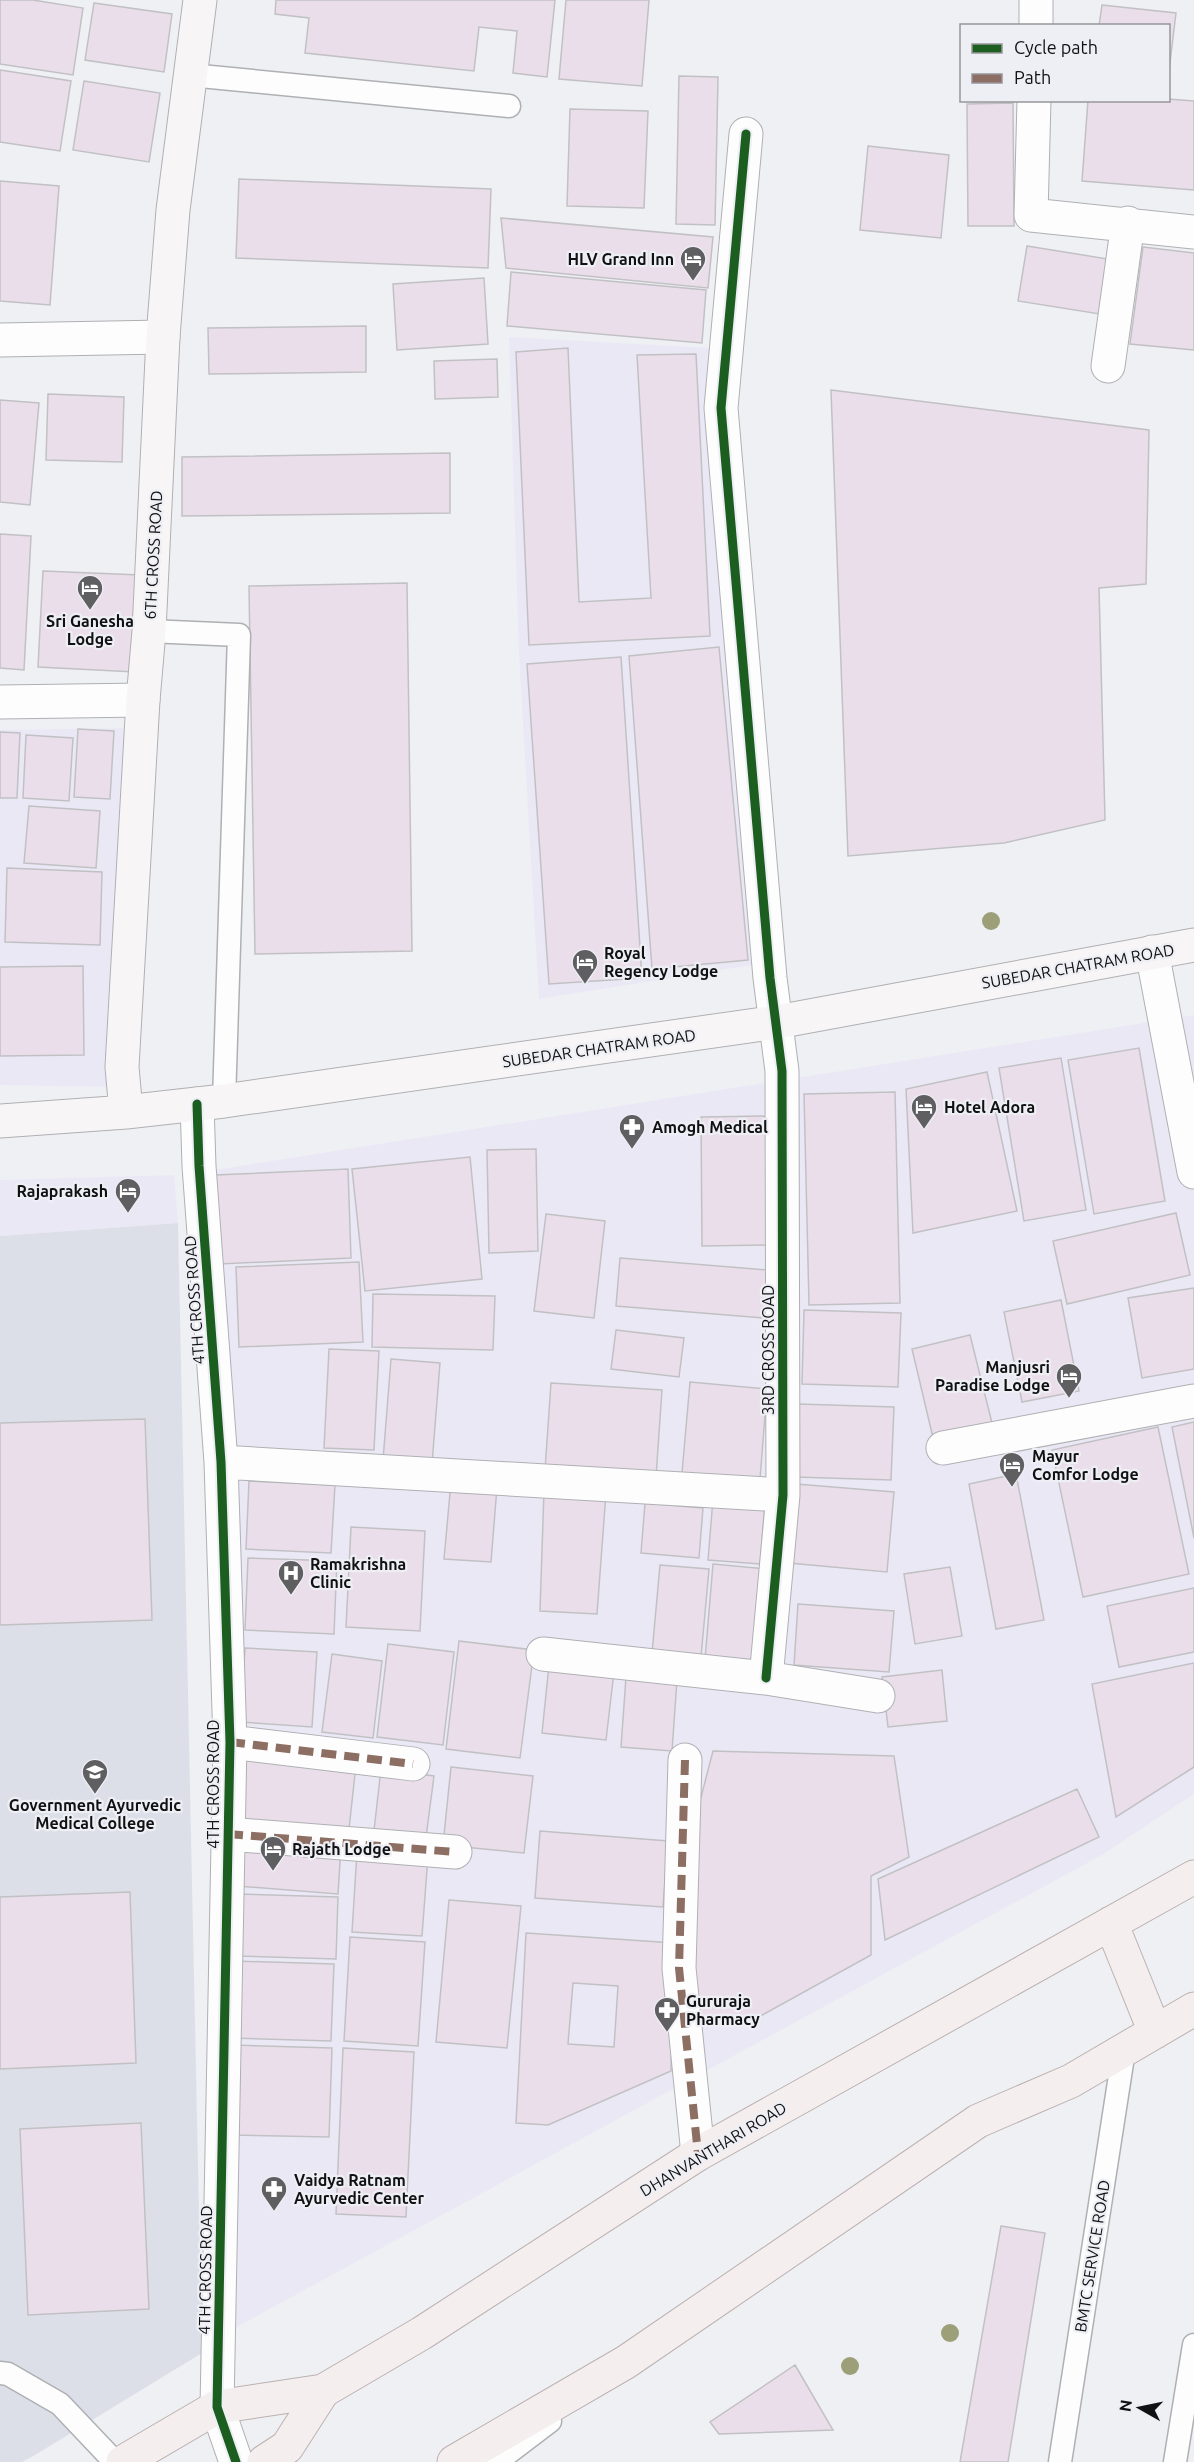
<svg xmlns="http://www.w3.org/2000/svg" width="1194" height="2462" viewBox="0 0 1194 2462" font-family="Ubuntu,sans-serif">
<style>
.commercial{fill:#ebe8f6}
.built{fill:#dddfe8}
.building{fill:#ebdeeb;stroke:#c1c1c4;stroke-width:1.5;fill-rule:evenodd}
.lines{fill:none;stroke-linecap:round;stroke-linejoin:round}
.lane-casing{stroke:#afb0b3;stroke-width:25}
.street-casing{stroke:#afb0b3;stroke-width:35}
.secondary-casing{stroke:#afb0b3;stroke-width:35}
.primary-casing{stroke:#bcb1b1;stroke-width:35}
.lane{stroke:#fdfdfd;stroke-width:22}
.street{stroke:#fdfdfd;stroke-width:33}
.secondary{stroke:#f8f5f6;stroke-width:33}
.primary{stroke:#f4eeee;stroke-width:33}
.quiet{stroke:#8d6e63;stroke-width:8;stroke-dasharray:15 8;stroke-linecap:butt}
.cycleway-casing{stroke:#eeeff5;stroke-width:13}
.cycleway{stroke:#1b5e20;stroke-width:9}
.tree{fill:#9c9f77}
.labels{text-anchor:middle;stroke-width:4.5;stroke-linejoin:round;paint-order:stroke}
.poi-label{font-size:16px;font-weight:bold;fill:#111113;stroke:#eeeff5;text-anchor:start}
.street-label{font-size:16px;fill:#111113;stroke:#eeeff5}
</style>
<rect width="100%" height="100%" fill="#eff0f4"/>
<path class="commercial" d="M 509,337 L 711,348 L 752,965 L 539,999 L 519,655 Z
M 130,728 L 112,1087 L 0,1085 L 0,730 Z
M 1194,1015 L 1194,1794 L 1102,1855 L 233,2329 L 209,1171 Z
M 174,1175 L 178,1223 L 0,1236 L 0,1180 Z"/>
<path class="built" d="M 178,1223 L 202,2353 L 35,2455 L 22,2462 L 0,2462 L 0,1236 Z"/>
<path class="building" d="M 0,0 L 33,0 L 83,8 L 73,75 L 0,64 Z
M 276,0 L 555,0 L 547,77 L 513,73 L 517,31 L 479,27 L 474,71 L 305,53 L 309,18 L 275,14 Z
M 566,0 L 649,0 L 642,86 L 559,79 Z
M 94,3 L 172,14 L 164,72 L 85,60 Z
M 1102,5 L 1176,13 L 1168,79 L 1168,26 L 1099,26 Z
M 0,70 L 71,81 L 60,151 L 0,142 Z
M 679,76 L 718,77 L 715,225 L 676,224 Z
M 84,81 L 160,93 L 149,162 L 73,150 Z
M 1168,99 L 1194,101 L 1194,190 L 1082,181 L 1088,100 Z
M 1013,103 L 1014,226 L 968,226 L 967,104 Z
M 570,109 L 648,111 L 644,208 L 567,206 Z
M 868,146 L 949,155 L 941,238 L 860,230 Z
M 239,179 L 491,189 L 488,268 L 236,258 Z
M 0,181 L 59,186 L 50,305 L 0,301 Z
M 501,218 L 713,237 L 708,288 L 506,268 Z
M 1027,246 L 1114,260 L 1106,315 L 1018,301 Z
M 1143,247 L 1194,253 L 1194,350 L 1130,344 Z
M 511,272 L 706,290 L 702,343 L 507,326 Z
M 484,278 L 488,344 L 397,350 L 393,284 Z
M 366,326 L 366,372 L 209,374 L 208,328 Z
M 568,348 L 579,602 L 651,598 L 637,355 L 696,354 L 710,636 L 529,645 L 516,352 Z
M 497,359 L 498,397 L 435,399 L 434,361 Z
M 831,390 L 1149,430 L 1146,584 L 1099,588 L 1105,820 L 1004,843 L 848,856 Z
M 48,394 L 124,397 L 122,462 L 46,460 Z
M 0,400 L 39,403 L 30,505 L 0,502 Z
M 450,453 L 450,513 L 182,516 L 182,457 Z
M 0,534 L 31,536 L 24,670 L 0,668 Z
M 43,571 L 140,575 L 135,672 L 38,667 Z
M 407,583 L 412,951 L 255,954 L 249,586 Z
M 719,647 L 748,960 L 652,969 L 629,656 Z
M 621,657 L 642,978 L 549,984 L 527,664 Z
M 78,729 L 114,731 L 110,799 L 74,797 Z
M 0,732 L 20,733 L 17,798 L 0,798 Z
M 26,735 L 73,738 L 69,801 L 23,798 Z
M 29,806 L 100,811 L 96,868 L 24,863 Z
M 7,868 L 102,872 L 100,945 L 5,942 Z
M 83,966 L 84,1055 L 0,1056 L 0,967 Z
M 1139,1048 L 1165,1201 L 1094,1214 L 1068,1060 Z
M 1061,1058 L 1086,1210 L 1024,1221 L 999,1068 Z
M 987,1072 L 1017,1211 L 913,1233 L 906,1089 Z
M 895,1092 L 900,1303 L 809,1305 L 804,1094 Z
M 771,1116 L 771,1245 L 702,1246 L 701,1117 Z
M 536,1149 L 538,1251 L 489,1253 L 487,1150 Z
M 470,1157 L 482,1279 L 365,1291 L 352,1169 Z
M 348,1169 L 351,1258 L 219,1264 L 215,1175 Z
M 1176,1213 L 1190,1275 L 1067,1304 L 1053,1241 Z
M 546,1214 L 605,1221 L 594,1318 L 534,1311 Z
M 620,1258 L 768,1270 L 765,1318 L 616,1306 Z
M 359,1262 L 363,1342 L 239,1347 L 236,1267 Z
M 1194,1288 L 1194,1369 L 1142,1378 L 1128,1298 Z
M 373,1294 L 495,1296 L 493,1350 L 372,1347 Z
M 1061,1300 L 1079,1391 L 1022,1402 L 1004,1312 Z
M 804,1310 L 901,1313 L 898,1387 L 802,1384 Z
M 616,1330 L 684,1338 L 679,1377 L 611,1369 Z
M 970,1335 L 993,1427 L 934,1442 L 912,1349 Z
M 329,1349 L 379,1351 L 374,1450 L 324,1448 Z
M 391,1359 L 440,1363 L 432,1464 L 383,1460 Z
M 690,1382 L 767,1389 L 760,1479 L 682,1473 Z
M 551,1383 L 662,1390 L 656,1477 L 545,1470 Z
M 798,1404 L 894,1407 L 891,1480 L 795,1477 Z
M 145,1419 L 152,1620 L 0,1625 L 0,1423 Z
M 1194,1422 L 1194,1538 L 1172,1427 Z
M 1158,1427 L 1189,1574 L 1083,1597 L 1052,1450 Z
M 1016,1474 L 1044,1620 L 996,1629 L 969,1484 Z
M 249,1481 L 335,1485 L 331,1553 L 246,1549 Z
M 451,1482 L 497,1487 L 491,1562 L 444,1559 Z
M 796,1484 L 894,1492 L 887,1572 L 789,1563 Z
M 544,1490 L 606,1493 L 597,1614 L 540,1611 Z
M 713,1499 L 765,1504 L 760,1564 L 708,1560 Z
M 645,1503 L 703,1508 L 699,1558 L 641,1553 Z
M 351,1527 L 425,1531 L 420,1631 L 346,1627 Z
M 248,1558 L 337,1561 L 334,1634 L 245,1630 Z
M 713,1564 L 767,1569 L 758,1665 L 705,1659 Z
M 660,1565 L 709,1569 L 701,1657 L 652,1653 Z
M 950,1567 L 962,1636 L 915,1644 L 904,1574 Z
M 1194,1588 L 1194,1652 L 1119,1667 L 1107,1606 Z
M 798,1604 L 894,1611 L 889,1672 L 794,1665 Z
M 459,1641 L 534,1650 L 520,1758 L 446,1749 Z
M 388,1644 L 454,1652 L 443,1745 L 377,1737 Z
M 245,1648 L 317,1652 L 312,1727 L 240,1722 Z
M 332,1654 L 382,1661 L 373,1738 L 322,1732 Z
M 1194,1663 L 1194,1767 L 1116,1817 L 1092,1684 Z
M 549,1665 L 614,1672 L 606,1740 L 542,1733 Z
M 942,1670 L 947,1721 L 888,1727 L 882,1677 Z
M 626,1677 L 677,1680 L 672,1751 L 621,1747 Z
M 713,1751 L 894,1756 L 909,1857 L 871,1876 L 871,1955 L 755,2019 L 691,2022 L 690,1840 Z
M 245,1753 L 356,1765 L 348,1838 L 238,1826 Z
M 451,1767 L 533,1776 L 524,1853 L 443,1845 Z
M 381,1769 L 434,1776 L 425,1845 L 373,1839 Z
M 1077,1789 L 1099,1837 L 885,1940 L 878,1879 Z
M 540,1831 L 668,1841 L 663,1907 L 535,1898 Z
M 240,1839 L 341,1847 L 338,1894 L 237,1886 Z
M 357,1852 L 428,1856 L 422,1936 L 352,1932 Z
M 130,1892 L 136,2063 L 0,2069 L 0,1897 Z
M 237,1894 L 338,1897 L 336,1959 L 235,1956 Z
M 449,1900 L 521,1906 L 507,2048 L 436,2042 Z
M 526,1933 L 674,1943 L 671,2071 L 548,2125 L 516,2123 ZM 573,1983 L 618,1986 L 614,2047 L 568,2044 Z
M 350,1937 L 425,1942 L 418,2046 L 344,2041 Z
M 235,1961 L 334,1964 L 331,2041 L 233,2038 Z
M 233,2045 L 332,2048 L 329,2137 L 230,2135 Z
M 343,2048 L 414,2052 L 406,2217 L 336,2214 Z
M 141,2123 L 149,2309 L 28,2315 L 20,2129 Z
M 1001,2226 L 1045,2233 L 1008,2462 L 960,2462 Z
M 795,2365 L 833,2430 L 719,2434 L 710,2422 Z"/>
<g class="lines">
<g class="lane-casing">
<path id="lane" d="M 190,75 L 509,106
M 149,631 L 239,635 L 224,1101
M 0,2373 L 8,2374 L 60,2404 L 115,2462
M 496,2462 L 550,2421
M 1060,2462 L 1124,2050
M 1175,2462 L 1194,2345"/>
</g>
<g class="street-casing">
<path id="street" d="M 1036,26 L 1036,0
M 1034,100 L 1031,215 L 1194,232
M 746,134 L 721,408 L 770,978 L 782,1071 L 783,1495 L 766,1678
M 0,340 L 163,337
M 1108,366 L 1128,223
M 0,702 L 143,700
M 1152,952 L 1194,1172
M 197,1104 L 199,1166 L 221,1462 L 230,1742 L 217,2407 L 236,2462
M 943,1448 L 1194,1401
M 221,1462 L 783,1495
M 543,1654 L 766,1678 L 878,1696
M 230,1742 L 413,1764
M 685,1760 L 679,1968 L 698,2154
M 228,1834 L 455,1852"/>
</g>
<g class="secondary-casing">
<path id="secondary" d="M 126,1112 L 122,1067 L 143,700 L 149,631 L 163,337 L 173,210 L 200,0
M 0,1121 L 126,1112 L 224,1101 L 777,1022 L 1194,945"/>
</g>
<g class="primary-casing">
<path id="primary" d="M 1111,1923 L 1155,2032
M 123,2462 L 217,2407 L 323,2391
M 264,2462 L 287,2447 L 323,2391 L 422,2333 L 698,2154 L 1194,1877
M 454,2462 L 626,2362 L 978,2121 L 1071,2081 L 1194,2009"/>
</g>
<use href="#lane" class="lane"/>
<use href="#street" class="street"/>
<use href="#secondary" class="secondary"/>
<use href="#primary" class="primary"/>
<path class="quiet" d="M 230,1742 L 413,1764
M 685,1760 L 679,1968 L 698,2154
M 228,1834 L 455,1852"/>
<g class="cycleway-casing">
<path id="cycleway" d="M 746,134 L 721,408 L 770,978 L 782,1071 L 783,1495 L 766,1678
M 197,1104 L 199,1166 L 221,1462 L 230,1742 L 217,2407 L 236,2462"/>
</g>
<use href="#cycleway" class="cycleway"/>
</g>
<g class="tree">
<circle cx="991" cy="921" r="9"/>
<circle cx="950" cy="2333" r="9"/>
<circle cx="850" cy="2366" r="9"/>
</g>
<defs>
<g id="hotel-pin" transform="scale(1.35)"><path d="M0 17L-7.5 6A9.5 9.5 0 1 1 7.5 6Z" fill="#5f5f62" stroke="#eeeff5"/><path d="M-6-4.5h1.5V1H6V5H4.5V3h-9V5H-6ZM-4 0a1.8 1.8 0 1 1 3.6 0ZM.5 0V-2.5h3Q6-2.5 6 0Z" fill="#fff"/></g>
<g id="pharmacy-pin" transform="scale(1.35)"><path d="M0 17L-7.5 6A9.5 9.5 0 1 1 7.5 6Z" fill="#5f5f62" stroke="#eeeff5"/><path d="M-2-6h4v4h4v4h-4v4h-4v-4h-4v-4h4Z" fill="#fff"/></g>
<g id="hospital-pin" transform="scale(1.35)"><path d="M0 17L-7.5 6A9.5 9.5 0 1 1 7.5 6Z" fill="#5f5f62" stroke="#eeeff5"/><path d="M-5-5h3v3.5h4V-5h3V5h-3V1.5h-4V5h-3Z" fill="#fff"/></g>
<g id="university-pin" transform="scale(1.35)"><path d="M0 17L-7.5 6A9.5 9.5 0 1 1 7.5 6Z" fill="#5f5f62" stroke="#eeeff5"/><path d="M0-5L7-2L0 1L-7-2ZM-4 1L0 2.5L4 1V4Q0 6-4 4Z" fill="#fff"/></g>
</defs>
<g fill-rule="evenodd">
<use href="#hotel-pin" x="693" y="259"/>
<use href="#hotel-pin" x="90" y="588"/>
<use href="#hotel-pin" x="585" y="962"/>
<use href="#hotel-pin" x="924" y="1107"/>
<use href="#pharmacy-pin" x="632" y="1127"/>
<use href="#hotel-pin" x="128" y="1191"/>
<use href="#hotel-pin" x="1069" y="1376"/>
<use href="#hotel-pin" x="1012" y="1465"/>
<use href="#hospital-pin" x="291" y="1573"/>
<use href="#university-pin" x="95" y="1772"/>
<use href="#hotel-pin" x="273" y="1849"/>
<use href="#pharmacy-pin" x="667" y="2010"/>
<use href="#pharmacy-pin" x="274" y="2189"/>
</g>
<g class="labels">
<g class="poi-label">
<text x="674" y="265" text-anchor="end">HLV Grand Inn</text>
<text x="90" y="627" text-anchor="middle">Sri Ganesha<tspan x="90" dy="18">Lodge</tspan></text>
<text x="604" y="959">Royal<tspan x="604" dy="18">Regency Lodge</tspan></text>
<text x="944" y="1113">Hotel Adora</text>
<text x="652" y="1133">Amogh Medical</text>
<text x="108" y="1197" text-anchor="end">Rajaprakash</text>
<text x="1050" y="1373" text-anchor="end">Manjusri<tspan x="1050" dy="18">Paradise Lodge</tspan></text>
<text x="1032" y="1462">Mayur<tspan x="1032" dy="18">Comfor Lodge</tspan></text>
<text x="310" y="1570">Ramakrishna<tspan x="310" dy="18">Clinic</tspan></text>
<text x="95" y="1811" text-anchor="middle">Government Ayurvedic<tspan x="95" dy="18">Medical College</tspan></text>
<text x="292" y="1855">Rajath Lodge</text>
<text x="686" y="2007">Gururaja<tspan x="686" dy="18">Pharmacy</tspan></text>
<text x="294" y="2186">Vaidya Ratnam<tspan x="294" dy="18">Ayurvedic Center</tspan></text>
</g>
<g class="street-label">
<text transform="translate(153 555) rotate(-87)" y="6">6TH CROSS ROAD</text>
<text transform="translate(1078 966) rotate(-10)" y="6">SUBEDAR CHATRAM ROAD</text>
<text transform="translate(599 1048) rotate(-8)" y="6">SUBEDAR CHATRAM ROAD</text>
<text transform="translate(194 1300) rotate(-94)" y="6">4TH CROSS ROAD</text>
<text transform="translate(768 1350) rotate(-90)" y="6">3RD CROSS ROAD</text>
<text transform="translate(213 1784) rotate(-90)" y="6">4TH CROSS ROAD</text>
<text transform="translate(713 2149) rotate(-31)" y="6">DHANVANTHARI ROAD</text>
<text transform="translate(1092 2256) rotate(-81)" y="6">BMTC SERVICE ROAD</text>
<text transform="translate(205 2270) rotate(-89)" y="6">4TH CROSS ROAD</text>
</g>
</g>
<rect x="960" y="24" width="210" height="78" fill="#eeeff5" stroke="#96969b" stroke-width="1.5"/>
<rect x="972" y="44" width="30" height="9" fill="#1b5e20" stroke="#96969b" stroke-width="1.5"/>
<text x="1014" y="54" font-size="18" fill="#111113">Cycle path</text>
<rect x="972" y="74" width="30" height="9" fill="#8d6e63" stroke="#96969b" stroke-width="1.5"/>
<text x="1014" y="84" font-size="18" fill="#111113">Path</text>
<g transform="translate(1140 2408) rotate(279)" stroke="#eeeff5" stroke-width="4.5" paint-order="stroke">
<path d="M0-4.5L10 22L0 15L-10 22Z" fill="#111113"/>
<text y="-9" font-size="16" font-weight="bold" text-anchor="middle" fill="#111113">N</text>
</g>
</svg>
